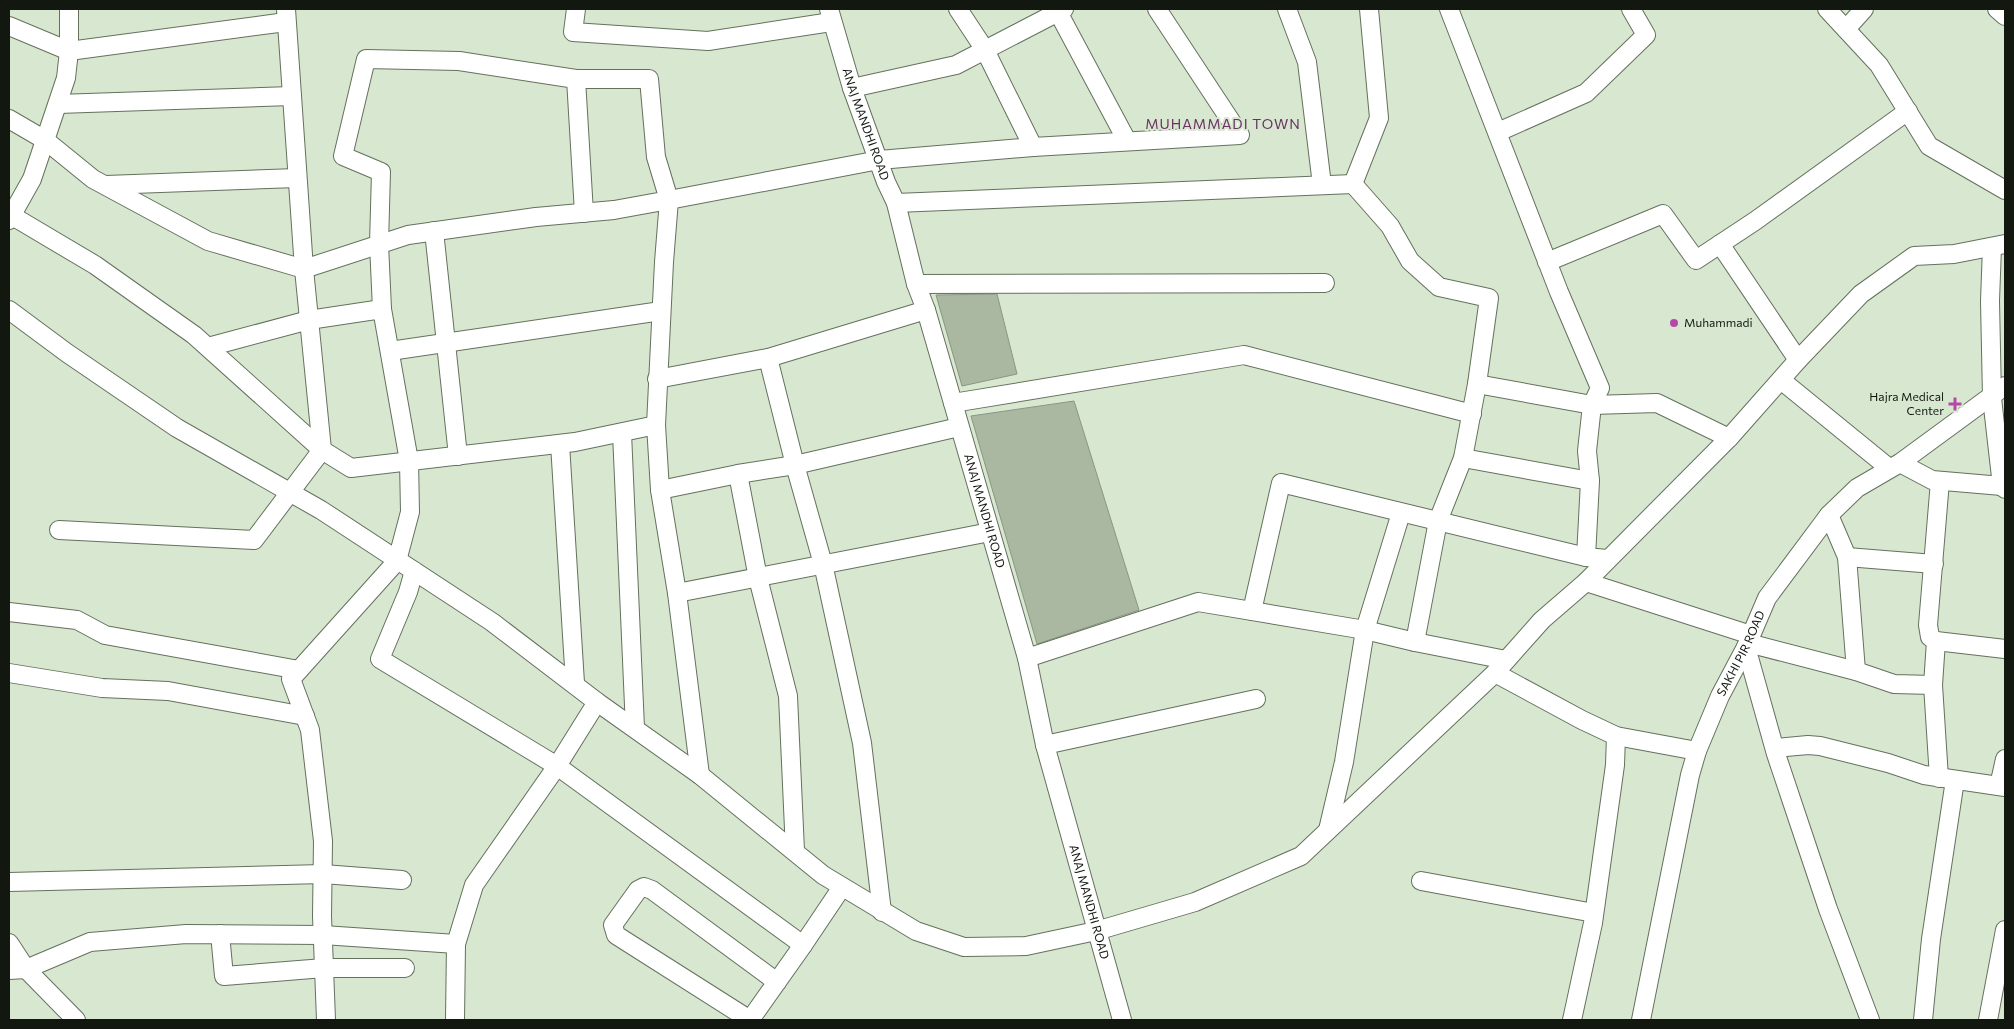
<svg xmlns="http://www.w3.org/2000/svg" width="2014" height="1029" viewBox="0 0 2014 1029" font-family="Commissioner,sans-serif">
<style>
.building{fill:#aab8a2;stroke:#899782}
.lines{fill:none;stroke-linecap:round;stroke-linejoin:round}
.minor-casing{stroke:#64715d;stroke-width:20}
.minor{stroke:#fff;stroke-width:18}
.poi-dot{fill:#b649a8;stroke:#d8e7d0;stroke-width:2}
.labels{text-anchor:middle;stroke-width:4;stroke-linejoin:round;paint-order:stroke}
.street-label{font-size:12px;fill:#121810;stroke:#d8e7d0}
.poi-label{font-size:12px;fill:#121810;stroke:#d8e7d0;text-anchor:start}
.neighbourhood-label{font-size:14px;letter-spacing:1px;fill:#693361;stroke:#d8e7d0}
</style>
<rect width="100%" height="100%" fill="#d8e7d0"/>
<path class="building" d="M 997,294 L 1017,374 L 962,386 L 936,295 Z
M 1074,401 L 1139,610 L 1037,644 L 971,416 Z"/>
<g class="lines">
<g class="minor-casing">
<g id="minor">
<path d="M 576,9 L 573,32 L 708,41 L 831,22"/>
<path id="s1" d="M 829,9 L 852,88 L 886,182 L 896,203 L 916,284 L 926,310 L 1027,658 L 1045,745 L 1122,1020"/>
<path d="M 958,9 L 985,50 L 1033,147"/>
<path d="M 1287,9 L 1307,62 L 1322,185"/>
<path d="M 1449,9 L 1559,292 L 1600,388 L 1592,405 L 1587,451 L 1590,481 L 1586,557 L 1607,559"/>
<path d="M 1827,9 L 1879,65 L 1929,146 L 2005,190"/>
<path d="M 1997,9 L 2005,16"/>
<path d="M 1058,12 L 1127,141"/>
<path d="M 9,26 L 69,51 L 286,22"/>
<path d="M 1846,29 L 1864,9"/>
<path d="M 852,88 L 956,65 L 1064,9"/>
<path d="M 58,104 L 292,96"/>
<path d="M 9,119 L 45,140 L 93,179 L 208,241 L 304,269 L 408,235 L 536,217 L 614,210 L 669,200 L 656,157 L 649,79 L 576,79"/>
<path d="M 1498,132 L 1586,93 L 1646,35 L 1631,9"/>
<path d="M 1353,184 L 1390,226 L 1410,261 L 1439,287 L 1489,298 L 1477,384 L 1463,458 L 1438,521 L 1415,642"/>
<path d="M 1353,184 L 1379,118 L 1369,9"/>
<path d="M 106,185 L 297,178"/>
<path d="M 896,203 L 1353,184"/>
<path d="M 9,214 L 95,265 L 194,335 L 322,450 L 351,468 L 575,442 L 656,425 L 660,490 L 677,593 L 700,775"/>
<path d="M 9,220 L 32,179 L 66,78 L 69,51 L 69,9"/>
<path d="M 434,231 L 458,456"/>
<path d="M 1720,244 L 1798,360"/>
<path d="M 1992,247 L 1990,301 L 1992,398 L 2002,486 L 2005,489"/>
<path d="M 1547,262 L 1663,214 L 1696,260 L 1755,221 L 1908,111"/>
<path d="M 916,284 L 1325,283"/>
<path d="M 382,309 L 379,244 L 381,172 L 343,156 L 366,59 L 459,61 L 576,79 L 584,213"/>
<path d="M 9,310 L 67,353 L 177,428 L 321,510 L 492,622 L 597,702 L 700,775 L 823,875 L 916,931 L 964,947 L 1026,946 L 1096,931 L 1195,902 L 1301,856 L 1495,673 L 1542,620 L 1586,582 L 1729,438 L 1798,360 L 1861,294 L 1914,256 L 1954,254 L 2005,244"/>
<path d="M 208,347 L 309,320 L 382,309 L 409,461 L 410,512 L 397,561 L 291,679 L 310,730 L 323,841 L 322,916 L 326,1020"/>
<path d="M 390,351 L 661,311"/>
<path d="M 768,358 L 926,310"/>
<path d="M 657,379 L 768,358 L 795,465 L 823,564 L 862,743 L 882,912"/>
<path d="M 1781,380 L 1889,468"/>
<path d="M 1477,384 L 1592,405 L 1657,403 L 1729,438"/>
<path d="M 953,403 L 1244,355 L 1472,414"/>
<path d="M 656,425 L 664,262 L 669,200 L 879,160 L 1033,147 L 1240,135 L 1157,9"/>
<path d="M 622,433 L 635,728"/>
<path d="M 560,444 L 575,683"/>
<path d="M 1463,458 L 1590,481"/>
<path d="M 1900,463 L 1932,480 L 2002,486"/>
<path d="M 738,474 L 758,578 L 788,696 L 795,851"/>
<path d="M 1940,481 L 1928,625 L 1930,637 L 1936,641 L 2005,649"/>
<path d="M 660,490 L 738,474 L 795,465 L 959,427"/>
<path d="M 1829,515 L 1847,557 L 1856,671"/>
<path d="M 59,530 L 254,540 L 322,450 L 304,269 L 286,9"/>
<path d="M 1847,557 L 1934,564"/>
<path d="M 414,571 L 408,592 L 380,659 L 557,766 L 803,945 L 842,887"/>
<path d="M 1586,582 L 1751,635"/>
<path d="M 677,593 L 990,532"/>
<path d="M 1252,611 L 1281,483 L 1586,557"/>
<path d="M 9,612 L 77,620 L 105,635 L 299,670"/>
<path d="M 1936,641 L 1933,685 L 1939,778"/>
<path d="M 1748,643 L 1856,671 L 1894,684 L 1933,685"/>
<path d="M 1746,647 L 1776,754 L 1828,909 L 1870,1020"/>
<path d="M 1027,658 L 1198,602 L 1365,630 L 1415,642 L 1506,660"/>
<path d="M 9,673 L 102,688 L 168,691 L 305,716"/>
<path d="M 1495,673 L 1582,720 L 1616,736 L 1697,751"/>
<path d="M 1045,745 L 1256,699"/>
<path d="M 1775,748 L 1808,745 L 1820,746 L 1888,763 L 1924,775 L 2005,787"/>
<path d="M 1999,786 L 2005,759"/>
<path d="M 1328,830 L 1344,762 L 1365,630 L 1401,513"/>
<path d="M 1421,881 L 1594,913"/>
<path d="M 9,882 L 323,874 L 402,880"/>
<path d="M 220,934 L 224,976 L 324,968 L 405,968"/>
<path d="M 9,943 L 26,969 L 76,1020"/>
<path d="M 9,970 L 26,969 L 90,942 L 186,934 L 323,935 L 456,944"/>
<path d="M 455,1020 L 456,944 L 474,885 L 557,766 L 597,702"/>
<path d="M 750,1020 L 616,935 L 613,925 L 638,890 L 644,887 L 652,890 L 777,982"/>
<path d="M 750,1020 L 803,945"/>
<path d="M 1572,1020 L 1593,923 L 1615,765 L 1616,736"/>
<path id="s2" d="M 1641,1020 L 1690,775 L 1697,751 L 1720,696 L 1746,647 L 1767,598 L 1829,515 L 1857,488 L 1900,463 L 2005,386"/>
<path d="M 1923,1020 L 1931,939 L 1955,780"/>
<path d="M 1988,1020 L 2005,930"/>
</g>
</g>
<use href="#minor" class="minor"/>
</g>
<g class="poi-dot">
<circle cx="1674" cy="323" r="5"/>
<path d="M1952.5 396.5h5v5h5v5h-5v5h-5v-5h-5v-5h5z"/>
</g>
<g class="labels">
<g class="street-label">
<text dy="4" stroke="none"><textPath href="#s1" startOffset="121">ANAJ MANDHI ROAD</textPath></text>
<text dy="4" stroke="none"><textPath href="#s1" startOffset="526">ANAJ MANDHI ROAD</textPath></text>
<text dy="4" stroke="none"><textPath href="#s2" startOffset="382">SAKHI PIR ROAD</textPath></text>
<text dy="4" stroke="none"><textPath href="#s1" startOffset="931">ANAJ MANDHI ROAD</textPath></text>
</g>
<g class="poi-label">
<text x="1684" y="327">Muhammadi</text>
<text x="1944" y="401" text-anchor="end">Hajra Medical<tspan x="1944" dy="14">Center</tspan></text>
</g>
<g class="neighbourhood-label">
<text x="1223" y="129">MUHAMMADI TOWN</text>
</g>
</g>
<rect width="2014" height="1029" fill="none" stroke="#121810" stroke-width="20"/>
</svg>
